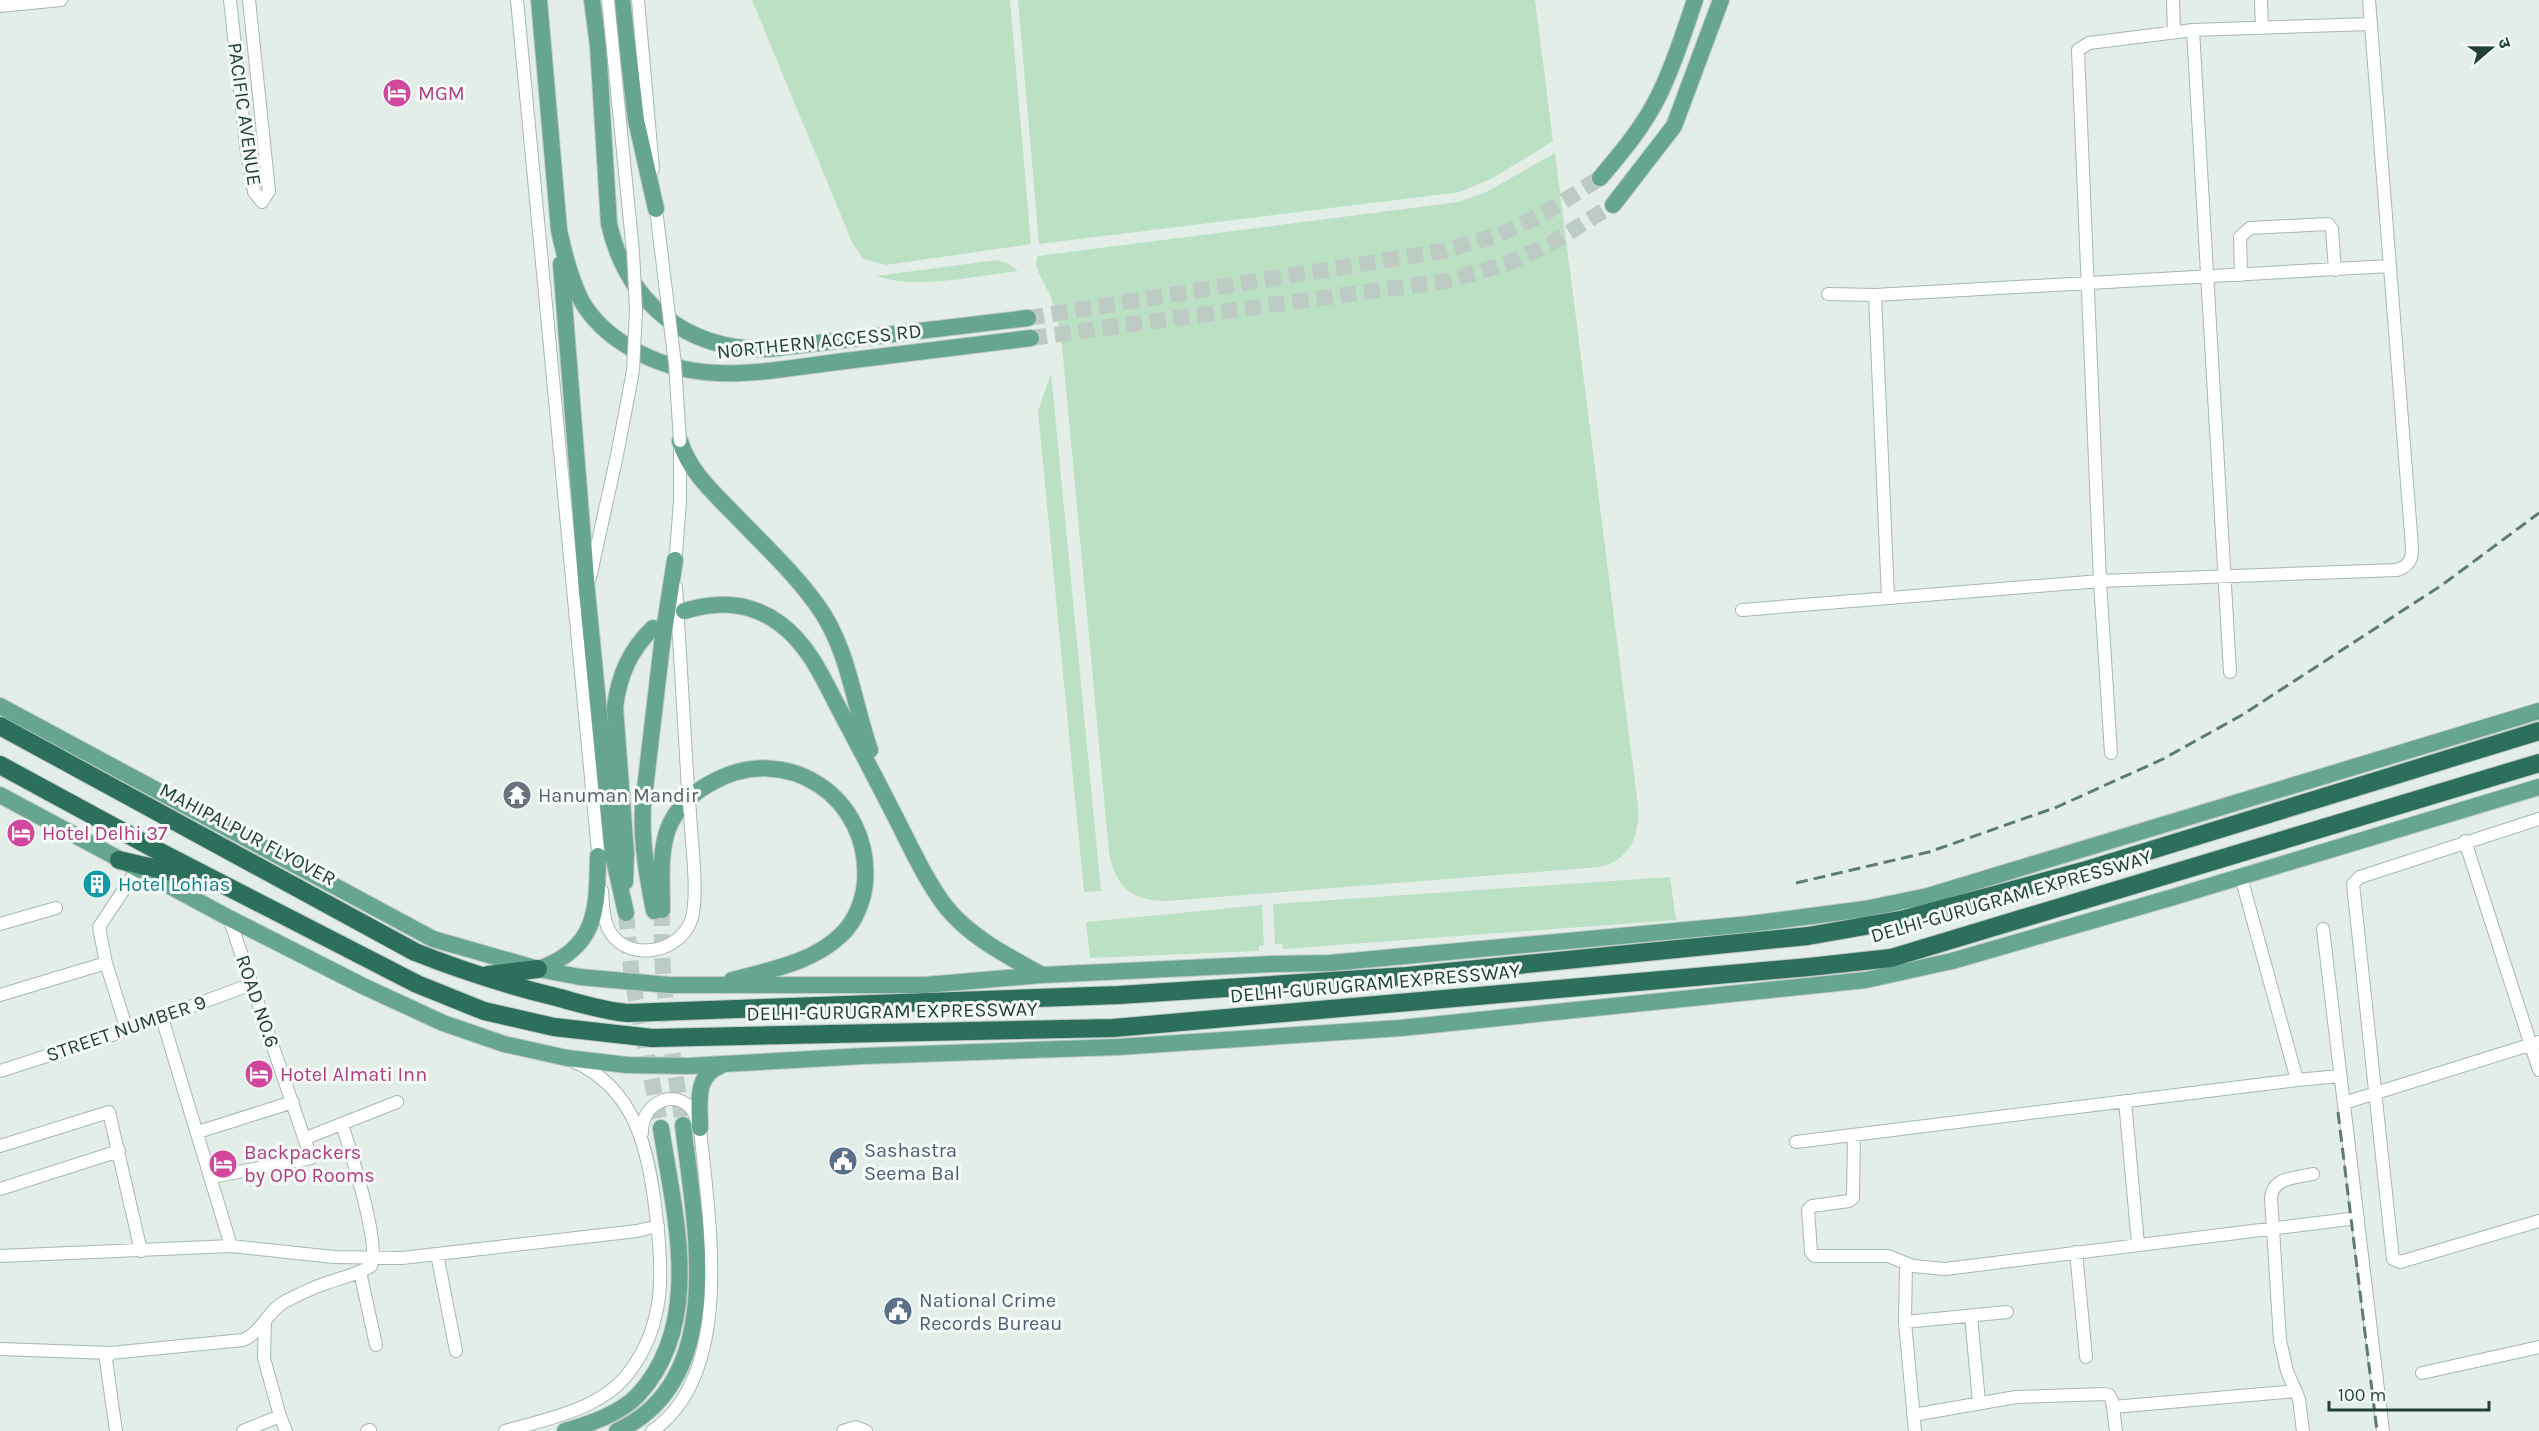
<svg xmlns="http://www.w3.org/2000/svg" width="2539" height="1431" viewBox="0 0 2539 1431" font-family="Karla,'Noto Sans Devanagari',sans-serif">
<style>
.green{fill:#bce0c3}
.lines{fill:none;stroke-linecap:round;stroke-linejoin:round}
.major-tunnel{stroke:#bdcbc5;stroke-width:16;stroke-dasharray:16 8;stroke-linecap:butt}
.minor-casing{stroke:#a6b7b0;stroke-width:14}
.major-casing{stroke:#c1cac7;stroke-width:18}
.highway-casing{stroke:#c1cac7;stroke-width:20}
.minor{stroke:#fff;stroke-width:12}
.major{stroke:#66a690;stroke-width:16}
.highway{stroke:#2c6f5c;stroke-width:18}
.rail{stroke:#5d7c71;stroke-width:3;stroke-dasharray:12 6;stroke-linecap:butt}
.minor-bridge-casing{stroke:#a6b7b0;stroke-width:14;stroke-linecap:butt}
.minor-bridge{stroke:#fff;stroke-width:12}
.labels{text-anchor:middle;stroke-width:6;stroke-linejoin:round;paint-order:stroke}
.hotel-label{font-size:20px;fill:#b23c85;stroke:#f5faf7;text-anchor:start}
.street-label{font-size:20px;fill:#224136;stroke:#f5faf7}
.worship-label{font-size:20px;fill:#5b616d;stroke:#f5faf7;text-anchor:start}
.culture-label{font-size:20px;fill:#0d838f;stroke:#f5faf7;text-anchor:start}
.service-label{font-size:20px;fill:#4e5e75;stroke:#f5faf7;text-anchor:start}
</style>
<rect width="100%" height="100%" fill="#e4eee9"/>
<path class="green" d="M 752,0 L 1010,0 L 1031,244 L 886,265 L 863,259 L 852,242 Z
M 1018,0 L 1535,0 L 1553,141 L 1493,178 L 1460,192 L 1039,244 Z
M 1555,153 L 1638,806 C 1640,836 1630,860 1599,867 L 1167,901 C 1132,901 1115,887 1109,852 L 1063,356 C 1060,332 1057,308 1046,287 C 1041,276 1033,268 1038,256 L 1458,202 L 1486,192 Z
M 997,260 L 1009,264 L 1018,271 C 974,276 918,290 876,276 Z
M 1051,373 L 1101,891 L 1084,892 L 1038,411 Z
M 1670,877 L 1676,920 L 1283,949 L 1283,944 L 1275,944 L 1273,904 Z
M 1262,905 L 1264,945 L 1259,946 L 1259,951 L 1090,958 L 1086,922 Z"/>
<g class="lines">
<path class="major-tunnel" d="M 1028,318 L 1443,251 L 1499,235 L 1545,213 L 1600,178
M 1031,338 L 1446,281 L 1506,264 L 1550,244 L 1613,205
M 662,910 C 659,982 673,1054 683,1125
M 626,913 L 632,979 L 661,1128"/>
<g class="minor-casing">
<path id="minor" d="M 230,0 L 246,146 L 254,192 L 262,202 L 269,191 L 249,0
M 517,0 L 599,862
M 638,0 L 653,169
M 2173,0 L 2174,32
M 2261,0 L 2262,28
M 0,6 L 61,0
M 2193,30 L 2230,672
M 655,201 L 666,291
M 2241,275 L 2240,237 L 2250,228 L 2328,224 L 2332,229 L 2335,270
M 1828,294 L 1875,295 L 2390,266
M 1875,295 L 1888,598
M 675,567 L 680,501 L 680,446
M 590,578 L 617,455
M 676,587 L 688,789
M 1742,610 L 2100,581 L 2397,570 C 2416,564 2412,550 2411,534 L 2369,0
M 2111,753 L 2100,581 L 2078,50 L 2089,43 L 2193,30 L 2370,24
M 2539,819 L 2360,877 L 2353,884 L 2393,1259 L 2400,1262 L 2539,1221
M 2465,841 L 2539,1070
M 2241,877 L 2297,1080
M 602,891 C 603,904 603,920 610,932 C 629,962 677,953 690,923 C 700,901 691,839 690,813
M 0,924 L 56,908
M 2323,929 L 2383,1431
M 0,995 L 106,963
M 162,1018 L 231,1246
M 127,1030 L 106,963 L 99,927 L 137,870
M 0,1071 L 127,1030 L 252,984
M 2125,1101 L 2138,1244
M 2344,1103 L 2539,1042
M 198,1132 L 293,1102
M 642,1133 C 640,1108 669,1087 690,1107 C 695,1112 697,1121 700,1128 C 708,1215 737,1373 652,1431
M 1854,1135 L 1853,1198 L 1849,1201 L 1812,1206 L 1808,1210 L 1811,1252 L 1814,1256 L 1888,1256 L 1913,1266 L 1945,1269 L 2358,1218
M 306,1138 L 397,1102
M 1796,1142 L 2297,1080 L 2340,1076
M 0,1146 L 109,1112 L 141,1251
M 212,1177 L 311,1158 L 229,918
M 0,1189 L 119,1151
M 2076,1252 L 2086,1357
M 437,1254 L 456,1351
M 0,1256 L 231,1246 L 334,1257 L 402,1258 L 637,1231 L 658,1226
M 1906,1264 L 1905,1322 L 1915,1431
M 360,1272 L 376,1345
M 1971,1316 L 1979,1402
M 265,1321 L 264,1358 L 280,1416
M 1905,1322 L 2007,1312
M 0,1349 L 110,1353
M 2422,1373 L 2539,1347
M 2113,1407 L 2296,1391
M 1913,1415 L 2016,1397 L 2104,1394 L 2109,1395 L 2112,1400 L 2116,1431
M 116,1431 L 106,1360 L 110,1353 L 243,1340 C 261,1333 267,1312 284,1302 C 298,1295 313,1287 327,1283 C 342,1277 357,1275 371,1266 C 381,1244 350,1150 342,1124
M 243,1431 L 280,1416 L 286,1431
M 367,1431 L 370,1430
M 505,1431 C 547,1419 603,1409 630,1371 C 666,1323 663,1270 656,1214 C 649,1153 637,1090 575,1062
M 843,1431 L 856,1427 L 866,1431
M 2303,1431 L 2299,1399 L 2287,1371 L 2280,1340 L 2271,1198 C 2273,1177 2295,1178 2313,1174"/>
</g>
<g class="major-casing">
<path id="major" d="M 539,0 L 559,230 C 564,254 570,278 581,300 C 592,320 609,335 629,347 C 695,388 765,371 837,362 C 902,354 967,346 1031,338
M 592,0 L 598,46 L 609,224 C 627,303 687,351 768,349 L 1028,318
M 622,0 L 636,120 L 656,209
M 1600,178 C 1622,152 1644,126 1659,95 C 1674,65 1684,32 1695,0
M 1613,205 L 1674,126 L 1721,0
M 561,264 L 587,591 L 613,855 L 626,913
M 680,441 C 690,473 714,493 737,517 C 764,545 794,573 817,605 C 848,647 853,701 870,750
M 684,611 C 717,601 749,601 779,623 C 808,644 822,676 838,707 C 859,746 879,785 899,824 C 913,852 927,882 946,907 C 971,938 1008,956 1042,975
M 0,706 L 433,939 L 538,969 L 580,977 L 669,985 L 925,985 L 1042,975 L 1272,964 L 1330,963 L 1750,924 L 1865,909 L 1928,896 L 2539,711
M 0,795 L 229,918 L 363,986 L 443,1023 L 504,1044 L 567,1058 L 627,1065 L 688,1066 L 864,1056 L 1118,1047 L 1401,1028 L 1866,980 L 1952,961 L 2170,898 L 2539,787
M 625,882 L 626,854 L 615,707 C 619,675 630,650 653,628
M 662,910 C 662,884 659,854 668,829 C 675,810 693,792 711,783 C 786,740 872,797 865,883 C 863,902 855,922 841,935 C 812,963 769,970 732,980
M 654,911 C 647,876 641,841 643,806 L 662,644 L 675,560
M 539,969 C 597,947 597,912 598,856
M 700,1128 C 700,1104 694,1076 720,1066
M 565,1431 C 589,1424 620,1414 638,1395 C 705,1322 674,1214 661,1128
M 617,1431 C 730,1380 694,1221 683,1125"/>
</g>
<g class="highway-casing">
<path id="highway" d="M 0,726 L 415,952 C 463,971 510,986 560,998 C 582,1004 604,1011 628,1013 L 1119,995 L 1407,976 L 1808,936 L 1905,919 L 2083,871 L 2539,731
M 0,765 L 164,854 L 417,984 L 484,1011 L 554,1027 L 652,1038 L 1113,1028 L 1809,967 L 1891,958 L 2539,763
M 119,860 L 193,877
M 488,975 L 538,969"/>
</g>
<use href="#minor" class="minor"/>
<use href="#major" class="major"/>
<use href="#highway" class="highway"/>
<path class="rail" d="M 1796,883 L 1929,852 L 2057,807 L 2163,759 L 2242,715 L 2442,585 L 2539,513
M 2338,1112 L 2377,1431"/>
<g class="minor-bridge-casing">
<path id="minor-bridge" d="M 608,0 L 633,252 L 636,310 L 633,371 L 617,455
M 666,291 L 675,364 L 680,441
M 688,789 L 690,813"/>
</g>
<use href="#minor-bridge" class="minor-bridge"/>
</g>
<defs>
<g id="hotel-disc" transform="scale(1.5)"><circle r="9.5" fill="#d1479c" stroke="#f5faf7"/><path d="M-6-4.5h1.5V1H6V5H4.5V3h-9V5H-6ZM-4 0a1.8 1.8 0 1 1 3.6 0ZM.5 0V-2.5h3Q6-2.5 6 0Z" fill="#fff"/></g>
<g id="temple-disc" transform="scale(1.5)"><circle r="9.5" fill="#6b7280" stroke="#f5faf7"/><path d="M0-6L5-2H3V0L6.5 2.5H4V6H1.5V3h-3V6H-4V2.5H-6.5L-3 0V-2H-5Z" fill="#fff"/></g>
<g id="building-disc" transform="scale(1.5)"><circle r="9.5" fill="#0f9aa8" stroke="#f5faf7"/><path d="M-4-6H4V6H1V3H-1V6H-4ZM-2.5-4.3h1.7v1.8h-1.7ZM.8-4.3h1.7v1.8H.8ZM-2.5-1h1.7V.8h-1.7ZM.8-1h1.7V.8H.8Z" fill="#fff"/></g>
<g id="civic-disc" transform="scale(1.5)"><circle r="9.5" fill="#5c6f8a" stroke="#f5faf7"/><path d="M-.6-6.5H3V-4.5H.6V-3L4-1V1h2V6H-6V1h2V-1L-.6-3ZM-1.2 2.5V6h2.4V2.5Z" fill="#fff"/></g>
</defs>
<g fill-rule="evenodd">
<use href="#hotel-disc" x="397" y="93"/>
<use href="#temple-disc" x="517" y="795"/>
<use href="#hotel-disc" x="21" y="833"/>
<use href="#building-disc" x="97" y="884"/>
<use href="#hotel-disc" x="259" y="1074"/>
<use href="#civic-disc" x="843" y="1161"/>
<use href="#hotel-disc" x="223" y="1164"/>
<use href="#civic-disc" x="898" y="1311"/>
</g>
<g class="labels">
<g class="hotel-label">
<text x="418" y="100">MGM</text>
<text x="42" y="840">Hotel Delhi 37</text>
<text x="280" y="1081">Hotel Almati Inn</text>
<text x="244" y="1159">Backpackers<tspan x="244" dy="23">by OPO Rooms</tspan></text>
</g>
<g class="street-label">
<text transform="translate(245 114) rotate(82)" y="7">PACIFIC AVENUE</text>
<text transform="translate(819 341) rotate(-6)" y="7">NORTHERN ACCESS RD</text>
<text transform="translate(248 834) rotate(28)" y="7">MAHIPALPUR FLYOVER</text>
<text transform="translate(2011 896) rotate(-16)" y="7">DELHI-GURUGRAM EXPRESSWAY</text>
<text transform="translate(1375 983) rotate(-5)" y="7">DELHI-GURUGRAM EXPRESSWAY</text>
<text transform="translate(258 1001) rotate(71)" y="7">ROAD NO.6</text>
<text transform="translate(892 1011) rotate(-1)" y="7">DELHI-GURUGRAM EXPRESSWAY</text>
<text transform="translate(126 1028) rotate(-19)" y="7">STREET NUMBER 9</text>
</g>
<g class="worship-label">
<text x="538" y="802">Hanuman Mandir</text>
</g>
<g class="culture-label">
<text x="118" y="891">Hotel Lohias</text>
</g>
<g class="service-label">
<text x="864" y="1157">Sashastra<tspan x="864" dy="23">Seema Bal</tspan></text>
<text x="919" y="1307">National Crime<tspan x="919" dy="23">Records Bureau</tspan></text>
</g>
</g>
<g transform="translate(2491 48) rotate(70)" stroke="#f5faf7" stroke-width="4.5" paint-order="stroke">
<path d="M0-4.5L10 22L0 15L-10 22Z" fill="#224136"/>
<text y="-9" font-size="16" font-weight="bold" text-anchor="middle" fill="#224136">उ</text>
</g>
<path d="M2329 1401v9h160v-9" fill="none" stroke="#224136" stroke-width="3"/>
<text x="2338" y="1401" font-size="18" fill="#224136" stroke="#f5faf7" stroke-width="4.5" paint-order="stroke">100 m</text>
</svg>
